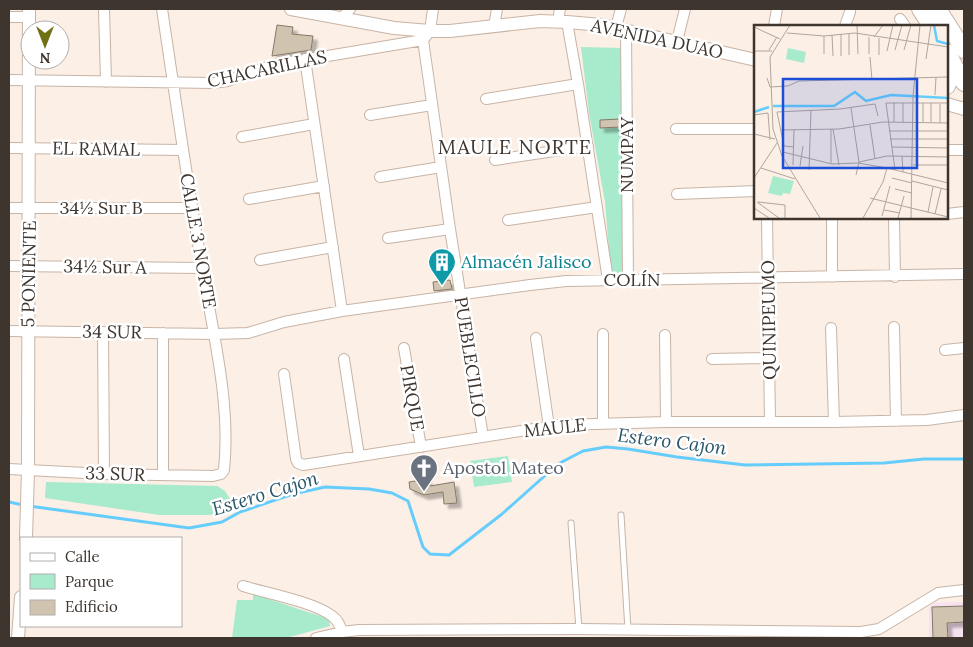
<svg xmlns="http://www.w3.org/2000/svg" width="973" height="647" viewBox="0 0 973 647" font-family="Lora,serif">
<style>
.education{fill:#f7e1ee}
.green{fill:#a8eacc}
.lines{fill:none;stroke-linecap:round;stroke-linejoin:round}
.stream{stroke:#65cdfc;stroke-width:3}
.building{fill:#d0c3af;stroke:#847866;filter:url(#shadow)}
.service-casing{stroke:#c8b4a5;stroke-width:7}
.minor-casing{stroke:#c8b4a5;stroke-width:12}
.tertiary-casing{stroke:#c8b4a5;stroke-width:14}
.primary-casing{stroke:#c8b4a5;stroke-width:18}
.service{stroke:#fff;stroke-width:5}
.minor{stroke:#fff;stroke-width:10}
.tertiary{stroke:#fff;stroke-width:12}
.primary{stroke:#fff;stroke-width:16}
.labels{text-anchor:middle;stroke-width:5;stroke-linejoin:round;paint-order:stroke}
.street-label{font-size:18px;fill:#3e352f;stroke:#fff}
.culture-label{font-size:18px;fill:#0d838f;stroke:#fff;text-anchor:start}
.worship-label{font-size:18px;fill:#5b616d;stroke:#fff;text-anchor:start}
.water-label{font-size:19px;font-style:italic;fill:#2a566a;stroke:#fff}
.quarter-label{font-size:20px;letter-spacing:1px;fill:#3e352f;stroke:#fff}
.inset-river{fill:none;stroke:#65cdfc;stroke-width:2.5}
.inset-road{fill:none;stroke:#b0a59d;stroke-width:1}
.view{fill:#1d4ed8;fill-opacity:0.15;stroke:#1d4ed8;stroke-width:2.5}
.inset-edge{fill:none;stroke:#3e352f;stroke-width:2.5}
</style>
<defs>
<filter id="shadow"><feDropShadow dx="4.5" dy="4.5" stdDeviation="1" flood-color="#0004"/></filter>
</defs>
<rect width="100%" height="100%" fill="#fcefe6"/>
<path class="education" d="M 964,602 L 964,638 L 929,638 L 929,607 L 935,603 Z"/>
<path class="green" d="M 581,47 L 624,48 L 624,275 L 611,275 L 605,202 L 589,113 Z
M 508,456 L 512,482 L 474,487 L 470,461 Z
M 46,482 L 217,486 L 225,491 L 230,499 L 227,511 L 210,515 L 159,515 L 45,498 Z
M 253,594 L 329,619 L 330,626 L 286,638 L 232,638 L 237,600 L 253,600 Z"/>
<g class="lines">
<path class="stream" d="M 9,502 L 23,505
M 29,506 L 189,528 L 222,522 L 240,512 L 293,494 L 325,487 L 369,489 L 392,493 L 408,501 L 423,547 L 430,554 L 449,555 L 502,514 L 558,464 L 583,451 L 606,447 L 628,449 L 677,457 L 745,465 L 884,463 L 924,459 L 964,459"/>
</g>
<path class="building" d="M 277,25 L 293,27 L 292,34 L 313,36 L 311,50 L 272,56 Z
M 620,119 L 620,127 L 600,128 L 600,120 Z
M 450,280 L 452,289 L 434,291 L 433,282 Z
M 427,479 L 430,486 L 454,482 L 457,503 L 444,504 L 443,492 L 424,495 L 410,489 L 409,482 Z
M 964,606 L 964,622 L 947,623 L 948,638 L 933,638 L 932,607 Z"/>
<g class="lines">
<g class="service-casing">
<path id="service" d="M 621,515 L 628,630
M 571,523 L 579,629"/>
</g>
<g class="minor-casing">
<path id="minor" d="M 104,9 L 106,82
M 9,17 L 29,17
M 342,18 L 350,9
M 900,19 L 905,26
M 558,21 L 560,9
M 567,22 L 578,84 L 608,280
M 774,26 L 777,9
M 845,26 L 850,12
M 494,27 L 497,9
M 616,27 L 621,9
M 626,30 L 628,280
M 423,40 L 450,229 L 483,437
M 677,41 L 685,9
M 305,59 L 342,311
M 9,80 L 213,83 L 227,81 L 274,65 L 423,40 L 430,31 L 433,9
M 486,99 L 578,84
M 370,115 L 432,105
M 676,129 L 756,129
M 242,137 L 314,124
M 9,148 L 183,150
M 947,150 L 964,150
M 495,160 L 588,146
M 380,177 L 441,167
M 677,194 L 756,191
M 249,199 L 324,186
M 9,208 L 193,208
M 947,214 L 964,212
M 767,218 L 770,422
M 894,218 L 895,277
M 508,220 L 597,207
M 388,238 L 450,229
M 260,260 L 333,247
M 9,266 L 202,268
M 832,277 L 832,218
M 894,327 L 896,421
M 831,328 L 834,422
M 9,331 L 214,334 L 248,333 L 284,322 L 342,311 L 530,285 L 566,281 L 964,274
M 103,332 L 104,474
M 163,333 L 163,475
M 603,334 L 603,423
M 665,335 L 666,422
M 536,338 L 549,427
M 404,348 L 421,447
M 945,350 L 964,348
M 344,359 L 359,456
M 712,359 L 769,358
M 284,374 L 296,459 L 298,463 L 303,465 L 559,425 L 666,422 L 834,422 L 927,420 L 964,415
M 9,469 L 104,474 L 213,476 L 221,474 L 224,470 C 231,403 213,334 202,267 C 187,181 175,95 162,9
M 243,586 C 266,593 314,602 332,616 C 338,620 340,625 342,632
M 316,638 L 342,632 L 359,630 L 579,629 L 861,632 L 879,629 L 938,593 L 964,590"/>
</g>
<g class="tertiary-casing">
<path id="tertiary" d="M 291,9 L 394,28 L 430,31 L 450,31 L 540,21 L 567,22 L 602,25 L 756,60
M 947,104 L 964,109
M 26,538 L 28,470 L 29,9
M 18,638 L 21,597"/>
</g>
<g class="primary-casing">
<path id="primary" d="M 920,9 L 931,26
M 938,9 L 964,50
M 947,52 L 964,83
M 947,86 L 953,72 L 952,61"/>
</g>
<use href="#service" class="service"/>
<use href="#minor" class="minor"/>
<use href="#tertiary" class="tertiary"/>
<use href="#primary" class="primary"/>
</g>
<defs>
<g id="building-pin" transform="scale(1.4375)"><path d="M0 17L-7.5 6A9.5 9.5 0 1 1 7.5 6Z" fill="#0f9aa8" stroke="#fff"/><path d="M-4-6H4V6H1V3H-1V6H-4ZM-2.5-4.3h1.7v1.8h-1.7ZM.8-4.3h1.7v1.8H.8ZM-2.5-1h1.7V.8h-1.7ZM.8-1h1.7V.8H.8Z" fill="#fff"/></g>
<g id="church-pin" transform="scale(1.4375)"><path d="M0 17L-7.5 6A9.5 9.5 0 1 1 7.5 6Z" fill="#6b7280" stroke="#fff"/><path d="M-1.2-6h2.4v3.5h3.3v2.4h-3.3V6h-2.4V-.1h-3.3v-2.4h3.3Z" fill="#fff"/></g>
</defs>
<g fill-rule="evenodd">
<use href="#building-pin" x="442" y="262"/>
<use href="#church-pin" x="424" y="468"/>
</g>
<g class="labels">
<g class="street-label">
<text transform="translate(657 39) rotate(12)" y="6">AVENIDA DUAO</text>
<text transform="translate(267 69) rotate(-12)" y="6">CHACARILLAS</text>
<text transform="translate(96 149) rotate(1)" y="6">EL RAMAL</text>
<text transform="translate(627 155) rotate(-90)" y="6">NUMPAY</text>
<text x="101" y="214">34½ Sur B</text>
<text transform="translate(198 241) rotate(80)" y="6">CALLE 3 NORTE</text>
<text transform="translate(105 267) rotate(1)" y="6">34½ Sur A</text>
<text transform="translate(29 274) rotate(-89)" y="6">5 PONIENTE</text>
<text x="632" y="286">COLÍN</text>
<text transform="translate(769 320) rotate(-91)" y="6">QUINIPEUMO</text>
<text transform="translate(112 332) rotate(1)" y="6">34 SUR</text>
<text transform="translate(470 357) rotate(81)" y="6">PUEBLECILLO</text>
<text transform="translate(412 398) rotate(80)" y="6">PIRQUE</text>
<text transform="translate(555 428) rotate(-6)" y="6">MAULE</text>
<text transform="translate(115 474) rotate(2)" y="6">33 SUR</text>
</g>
<g class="culture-label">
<text x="461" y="268">Almacén Jalisco</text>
</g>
<g class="worship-label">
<text x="443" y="474">Apostol Mateo</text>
</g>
<g class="water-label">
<text transform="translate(672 441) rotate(7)" y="7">Estero Cajon</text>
<text transform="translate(265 493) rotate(-17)" y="7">Estero Cajon</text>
</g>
<g class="quarter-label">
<text x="515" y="154">MAULE NORTE</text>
</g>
</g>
<g transform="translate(754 25)">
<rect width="194" height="194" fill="#fcefe6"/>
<path d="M 34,23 L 52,27 L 50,38 L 32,34 ZM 19,151 L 40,156 L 36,169 L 29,168 L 28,171 L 14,168 Z" fill="#a8eacc"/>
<path class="inset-river" d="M 180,0 L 183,16 L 194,19M 19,81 L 80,81 L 101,67 L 112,76 L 137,70 L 194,73M 0,87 L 15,82"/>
<path class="inset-road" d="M 36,0 L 16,32 L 19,104 L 28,131 L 66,193M 103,0 L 104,29M 0,2 L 26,14M 33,8 L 70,11 L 101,8 L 194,22M 87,9 L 87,31M 78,10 L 79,31M 70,11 L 70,29M 115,12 L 115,29M 120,12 L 129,0M 125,13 L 125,30M 15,25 L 23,12M 141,25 L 148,0M 150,25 L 157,0M 0,26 L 18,26M 133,26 L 139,0M 95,30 L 95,8M 116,32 L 118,55M 172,34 L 177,0M 13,53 L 16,62 L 34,61 L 45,56 L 194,52M 181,70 L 182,52M 140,77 L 140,97M 149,78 L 149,97M 97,83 L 105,137M 0,90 L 14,88 L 16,115M 169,97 L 169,78M 177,97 L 177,78M 186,98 L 186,79M 116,100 L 121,134M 77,104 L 77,138M 79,104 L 85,140M 27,105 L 85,104 L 129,97 L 194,98M 135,106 L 194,106M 0,109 L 21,114M 136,114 L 194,114M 40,122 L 30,121 L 23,87 L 86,84 L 121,79 L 124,91M 138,122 L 194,123M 29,127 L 78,139 L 104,138 L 133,143 L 194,158M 148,131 L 149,147M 39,140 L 40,105M 159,140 L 194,140M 46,141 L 49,121M 7,143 L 41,154M 55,145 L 57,85M 141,145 L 132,78 L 194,78M 102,150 L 105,137 L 133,131 L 194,132M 0,153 L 23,118M 138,153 L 158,158M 158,156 L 194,165M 141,164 L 158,168M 116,173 L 194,192M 3,177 L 25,193M 4,177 L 31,180 L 31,193M 0,183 L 15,193M 130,185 L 146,188M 174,187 L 179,162M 181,189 L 187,164M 128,191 L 136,161M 109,193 L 129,157 L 133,143M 144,193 L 150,171M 157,193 L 159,71 L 166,0"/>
<path class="view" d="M 29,54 L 163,54 L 163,143 L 29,143 Z"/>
<rect width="194" height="194" class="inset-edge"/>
</g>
<rect width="973" height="647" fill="none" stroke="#3e352f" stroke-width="20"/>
<rect x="20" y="537" width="162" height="90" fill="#ffffff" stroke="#b2aeac"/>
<rect x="30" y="553" width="25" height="8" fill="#ffffff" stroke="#b2aeac"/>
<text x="65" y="562" font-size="15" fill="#3e352f">Calle</text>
<rect x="30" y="574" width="25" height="15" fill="#a8eacc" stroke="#b2aeac"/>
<text x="65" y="587" font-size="15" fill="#3e352f">Parque</text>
<rect x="30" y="600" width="25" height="15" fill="#d0c3af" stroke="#b2aeac"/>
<text x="65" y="612" font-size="15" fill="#3e352f">Edificio</text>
<g transform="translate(45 45) rotate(180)"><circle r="24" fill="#ffffff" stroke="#b2aeac"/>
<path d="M0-4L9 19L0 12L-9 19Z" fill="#6f7014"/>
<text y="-8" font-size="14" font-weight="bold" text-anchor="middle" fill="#3e352f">N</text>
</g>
</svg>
